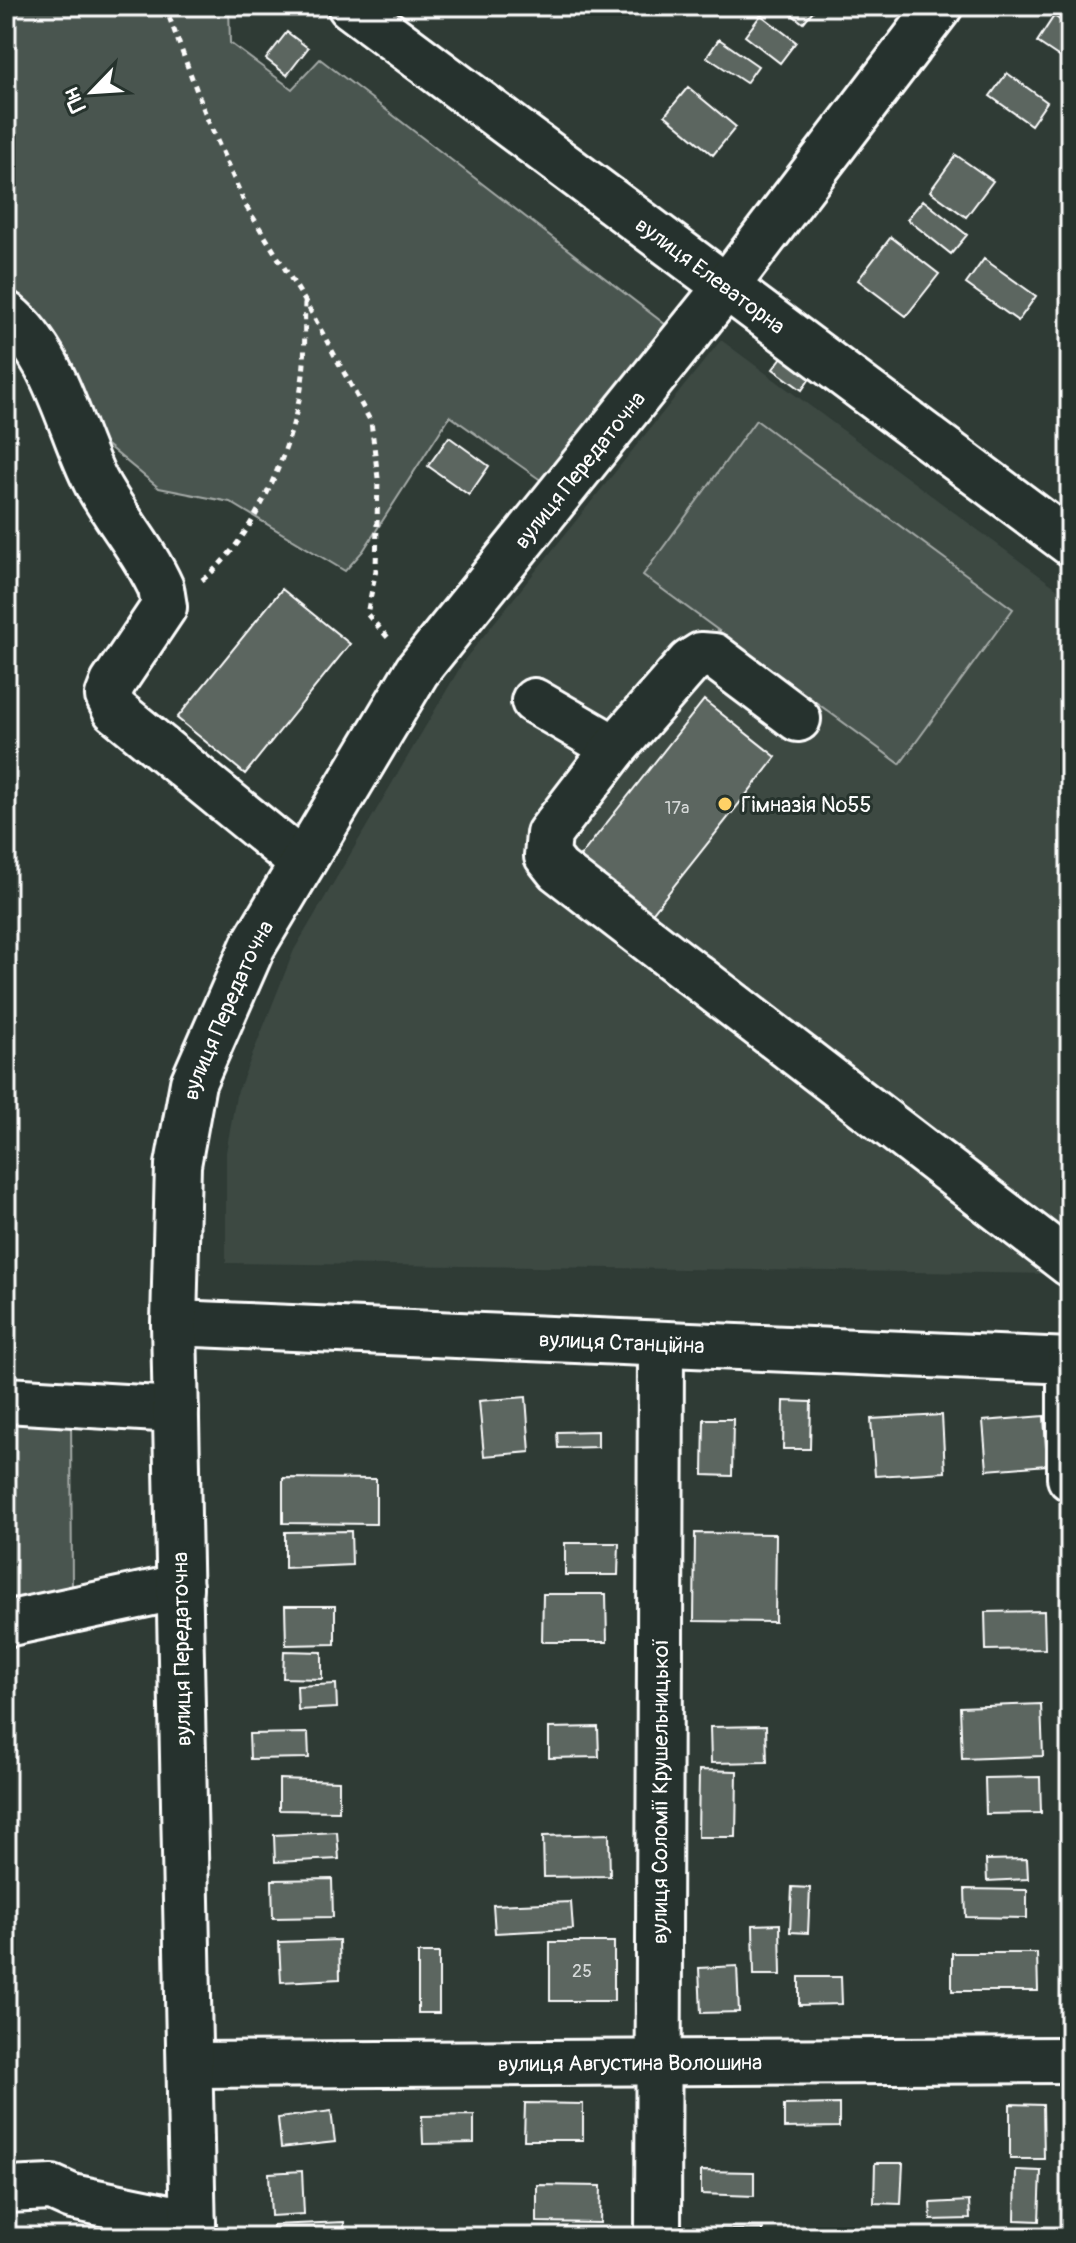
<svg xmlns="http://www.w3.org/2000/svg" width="1076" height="2243" viewBox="0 0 1076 2243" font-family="Pangolin,sans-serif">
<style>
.built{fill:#3c4842}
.green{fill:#4a544f;stroke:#a4aaa7;stroke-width:2}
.building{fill:#5b6661;stroke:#fff;stroke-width:2}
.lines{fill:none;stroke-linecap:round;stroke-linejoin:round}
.minor-casing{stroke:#fff;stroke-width:50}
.path{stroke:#fff;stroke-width:5;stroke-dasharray:6 6;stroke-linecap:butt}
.minor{stroke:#26332d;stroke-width:44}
.poi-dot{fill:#ffd166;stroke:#26332d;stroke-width:3}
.labels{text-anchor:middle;stroke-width:6;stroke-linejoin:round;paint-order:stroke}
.number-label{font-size:18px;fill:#d6d9d8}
.street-label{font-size:22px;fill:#fff;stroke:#26332d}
.poi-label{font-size:22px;fill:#fff;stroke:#26332d;text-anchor:start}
</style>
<rect width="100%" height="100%" fill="#2f3b35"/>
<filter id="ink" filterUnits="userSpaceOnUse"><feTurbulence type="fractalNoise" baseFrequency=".0125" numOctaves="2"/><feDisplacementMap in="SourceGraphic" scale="16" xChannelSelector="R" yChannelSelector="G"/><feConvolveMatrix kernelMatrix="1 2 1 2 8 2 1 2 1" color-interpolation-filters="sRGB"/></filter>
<g filter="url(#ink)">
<path class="built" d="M 721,340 L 1070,598 L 1070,1262 L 1060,1274 L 226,1263 L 226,1152 L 236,1096 L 294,950 L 465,659 Z"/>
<path class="green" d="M 6,6 L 229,6 L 230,43 L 292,89 L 320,59 L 666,325 L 542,481 L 450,416 L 363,551 L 345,571 L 230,502 L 159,488 L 97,437 L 48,336 L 26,302 L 6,293 Z
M 756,420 L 1013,609 L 900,764 L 643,575 Z
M 6,1407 L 71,1413 L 72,1590 L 6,1603 Z"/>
<path class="building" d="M 781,6 L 817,6 L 803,23 Z
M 761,15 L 796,42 L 780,63 L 745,36 Z
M 1054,16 L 1070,27 L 1070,64 L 1037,42 Z
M 287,32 L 308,48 L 287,75 L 266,59 Z
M 719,39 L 758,66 L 746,83 L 707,57 Z
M 1007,73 L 1047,102 L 1031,125 L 990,96 Z
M 688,87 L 736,127 L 713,155 L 665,115 Z
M 956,155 L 993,181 L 966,217 L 930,191 Z
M 923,200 L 967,235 L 951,254 L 907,219 Z
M 891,237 L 939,274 L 906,316 L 858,280 Z
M 984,259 L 1036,296 L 1018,321 L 966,284 Z
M 782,357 L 811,377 L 802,390 L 773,369 Z
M 449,437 L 489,466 L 469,495 L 428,466 Z
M 282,589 L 350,644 L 245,774 L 177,718 Z
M 704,700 L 776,757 L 650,916 L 579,858 Z
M 526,1397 L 530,1452 L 484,1456 L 479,1401 Z
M 784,1401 L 811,1402 L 810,1449 L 783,1449 Z
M 942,1415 L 945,1472 L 875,1476 L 871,1419 Z
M 1044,1416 L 1047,1465 L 987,1470 L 983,1421 Z
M 704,1419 L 733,1419 L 732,1476 L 703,1475 Z
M 598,1431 L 598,1447 L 558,1448 L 557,1432 Z
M 283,1478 L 376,1479 L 376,1524 L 283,1523 Z
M 351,1531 L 352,1565 L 285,1568 L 285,1532 Z
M 695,1533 L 776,1534 L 775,1622 L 694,1621 Z
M 565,1543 L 619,1543 L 618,1575 L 565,1575 Z
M 543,1594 L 606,1594 L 607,1642 L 542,1642 Z
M 285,1606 L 335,1606 L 335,1644 L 286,1645 Z
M 1044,1611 L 1045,1649 L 986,1650 L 985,1612 Z
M 284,1651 L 322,1652 L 322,1679 L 283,1678 Z
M 336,1684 L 337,1708 L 298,1710 L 297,1686 Z
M 1041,1704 L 1043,1756 L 962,1759 L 960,1707 Z
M 766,1726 L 767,1762 L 711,1763 L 710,1727 Z
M 598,1727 L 599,1757 L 549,1758 L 549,1728 Z
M 308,1733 L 309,1758 L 250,1759 L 249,1734 Z
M 699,1770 L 737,1771 L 736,1837 L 698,1837 Z
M 1040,1777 L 1041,1813 L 986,1814 L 985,1778 Z
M 279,1779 L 339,1781 L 339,1811 L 279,1810 Z
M 337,1832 L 339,1859 L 275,1862 L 274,1835 Z
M 609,1834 L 610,1876 L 544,1877 L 543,1836 Z
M 1027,1859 L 1028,1879 L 987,1881 L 986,1860 Z
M 332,1879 L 333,1917 L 273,1918 L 272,1880 Z
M 792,1887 L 810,1888 L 808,1933 L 790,1932 Z
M 965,1889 L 1027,1890 L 1027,1918 L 966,1917 Z
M 571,1902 L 573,1929 L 495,1933 L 493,1905 Z
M 780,1924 L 781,1975 L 754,1975 L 753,1925 Z
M 339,1940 L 340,1979 L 281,1982 L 279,1942 Z
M 550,1942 L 614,1942 L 614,2001 L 550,2001 Z
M 418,1953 L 439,1953 L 439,2013 L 418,2013 Z
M 952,1953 L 1037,1953 L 1038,1991 L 952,1991 Z
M 737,1966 L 739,2012 L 701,2013 L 699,1968 Z
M 799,1977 L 841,1977 L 842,2004 L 799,2005 Z
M 525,2103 L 583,2104 L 583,2140 L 524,2140 Z
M 839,2104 L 839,2127 L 784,2128 L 784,2105 Z
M 1010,2104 L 1043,2105 L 1044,2159 L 1010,2159 Z
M 331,2111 L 335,2142 L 281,2148 L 278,2118 Z
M 474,2115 L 474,2143 L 423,2144 L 422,2116 Z
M 875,2163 L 903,2163 L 901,2204 L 874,2203 Z
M 1016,2170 L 1041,2171 L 1039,2221 L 1015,2220 Z
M 302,2171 L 304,2214 L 271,2216 L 269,2173 Z
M 701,2171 L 754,2172 L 754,2196 L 701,2194 Z
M 537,2185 L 601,2186 L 600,2223 L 537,2222 Z
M 969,2201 L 970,2219 L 931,2220 L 930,2203 Z
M 344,2222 L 345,2237 L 273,2237 L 273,2225 Z
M 763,2229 L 763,2237 L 706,2237 L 706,2230 Z
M 1023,2231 L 1024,2237 L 961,2237 L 961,2233 Z"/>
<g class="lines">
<g class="minor-casing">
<g id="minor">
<path id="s1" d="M 350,6 L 1070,543"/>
<path d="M 6,314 C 57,356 68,427 96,482 C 116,519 144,550 161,588 L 164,607 L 113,683 L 108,696 L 115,710 L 302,863"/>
<path d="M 534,701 L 615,748"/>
<path d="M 798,719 L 714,656 L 701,655 L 690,662 L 615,748 L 549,834 L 547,856 L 558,870 L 1070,1264"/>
<path id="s2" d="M 174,1323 L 1070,1361"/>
<path d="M 1070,1359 L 1070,1478"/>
<path d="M 6,1400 L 176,1410"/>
<path d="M 6,1624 L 180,1587"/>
<path id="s3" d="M 190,2065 L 1070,2060"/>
<path d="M 6,2190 L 52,2188 L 72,2197 L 193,2222"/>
<path id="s4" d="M 193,2237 L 174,1323 L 178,1165 L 193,1083 L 253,946 L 417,671 L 726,287 L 940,6"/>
<path id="s5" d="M 658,2237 L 661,1346"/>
</g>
</g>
<path class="path" d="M 165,6 L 207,118 L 246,206 L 305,301 L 371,422 L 378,478 L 376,570 L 367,614 L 391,641
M 202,580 C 254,542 294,444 302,382 C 306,356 304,328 305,302"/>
<use href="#minor" class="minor"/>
</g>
</g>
<circle class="poi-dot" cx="725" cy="804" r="8"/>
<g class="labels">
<g class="number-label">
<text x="677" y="814">17а</text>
<text x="582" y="1977">25</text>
</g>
<g class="street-label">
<text dy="8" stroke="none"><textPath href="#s1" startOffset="450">вулиця Елеваторна</textPath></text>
<text dy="8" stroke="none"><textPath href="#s4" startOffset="1884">вулиця Передаточна</textPath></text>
<text dy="8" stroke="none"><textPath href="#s4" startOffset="1236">вулиця Передаточна</textPath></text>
<text dy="8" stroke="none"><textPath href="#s2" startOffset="448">вулиця Станційна</textPath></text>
<text transform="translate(181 1649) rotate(-91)" y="8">вулиця Передаточна</text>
<text dy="8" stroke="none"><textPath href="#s5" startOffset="446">вулиця Соломії Крушельницької</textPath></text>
<text dy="8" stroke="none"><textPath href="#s3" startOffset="440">вулиця Августина Волошина</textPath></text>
</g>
<g class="poi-label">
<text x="741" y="812">Гімназія №55</text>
</g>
</g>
<rect width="1076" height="2243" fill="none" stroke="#26332d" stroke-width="32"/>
<rect x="16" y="16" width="1044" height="2211" fill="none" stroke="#fff" stroke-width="3" filter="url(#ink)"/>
<g transform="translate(92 92) rotate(245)" stroke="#26332d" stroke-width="6" paint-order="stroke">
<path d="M0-6L14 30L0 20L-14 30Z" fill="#ffffff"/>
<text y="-12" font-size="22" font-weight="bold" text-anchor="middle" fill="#ffffff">Пн</text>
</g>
</svg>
